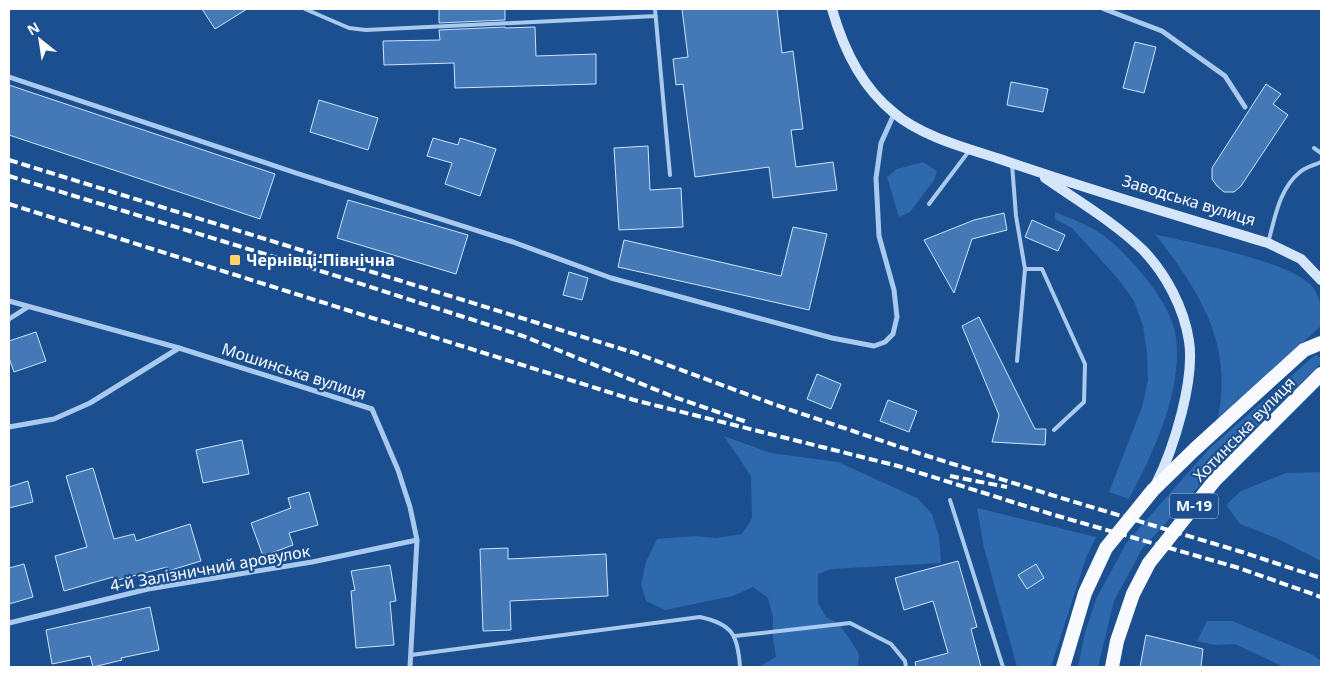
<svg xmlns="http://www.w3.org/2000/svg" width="1330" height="676" viewBox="0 0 1330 676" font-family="'Noto Sans',sans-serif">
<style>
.green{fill:#2e69ad}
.building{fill:#4478b7;stroke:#cfe3fa}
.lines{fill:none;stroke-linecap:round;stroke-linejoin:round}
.service{stroke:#a9c9ee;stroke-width:4}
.minor{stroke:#a9c9ee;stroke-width:5}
.secondary{stroke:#d6e6fa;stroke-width:10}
.trunk{stroke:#f8faff;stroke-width:14}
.rail{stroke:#fff;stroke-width:4;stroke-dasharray:9 4;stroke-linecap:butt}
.poi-dot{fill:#ffd166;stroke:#1b4f8f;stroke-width:2}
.labels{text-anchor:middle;stroke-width:4.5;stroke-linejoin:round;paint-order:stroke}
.shield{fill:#1b4f8f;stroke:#bbcadd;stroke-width:1}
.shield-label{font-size:15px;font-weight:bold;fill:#fff}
.street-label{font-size:16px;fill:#fff;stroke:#1b4f8f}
.poi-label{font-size:16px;font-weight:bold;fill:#fff;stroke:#1b4f8f;text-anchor:start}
</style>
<rect width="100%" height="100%" fill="#1b4f8f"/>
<path class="green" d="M 923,162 L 937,171 L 934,180 L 910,212 L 899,217 L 887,177 L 897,169 Z
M 1055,212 C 1069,218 1084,223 1097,231 C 1113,241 1127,256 1139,270 C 1153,286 1171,311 1175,332 C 1185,387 1154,451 1129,499 L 1109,492 L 1142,407 L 1148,380 L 1147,353 L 1143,326 L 1134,301 L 1119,280 L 1072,228 L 1055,219 Z
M 1155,234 C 1190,243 1295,261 1314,289 C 1322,300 1321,312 1321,326 L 1218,418 C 1233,343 1200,292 1155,234 Z
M 1315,355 L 1320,357 L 1321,363 L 1222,461 L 1142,549 L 1114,601 L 1098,667 L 1078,667 L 1085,633 L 1096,599 L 1127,542 L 1209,449 Z
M 724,436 L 771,453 L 838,462 L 917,498 L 932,514 L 939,536 L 941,563 L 832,569 L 818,574 L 818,603 L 826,617 L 839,624 L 849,638 L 859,654 L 858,667 L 759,667 L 776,657 L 773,637 L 773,617 L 768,598 L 753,587 L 733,596 L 665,610 L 646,601 L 641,584 L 646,562 L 657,539 L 695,536 L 716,538 L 742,534 L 752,518 L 751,476 Z
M 1321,472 L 1321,561 L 1276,538 L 1240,524 L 1226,505 L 1241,491 L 1286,473 Z
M 977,508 L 1096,537 L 1086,558 L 1051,667 L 1017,667 L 984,548 Z
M 1207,621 L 1232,621 L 1311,654 L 1321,661 L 1321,667 L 1284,667 L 1235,644 L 1215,645 L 1197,641 Z"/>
<path class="building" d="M 202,9 L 247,9 L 215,29 Z
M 439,9 L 505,9 L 505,20 L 439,23 Z
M 682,9 L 777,9 L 782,53 L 793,51 L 803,129 L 791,130 L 796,167 L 833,162 L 837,190 L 773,198 L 769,167 L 695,177 L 683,84 L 676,85 L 673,59 L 688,57 Z
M 505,27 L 505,28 L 535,27 L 536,56 L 596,54 L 596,84 L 455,88 L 454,63 L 384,65 L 383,41 L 440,40 L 439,30 Z
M 1135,42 L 1156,47 L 1144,93 L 1123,88 Z
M 1011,82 L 1048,89 L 1043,112 L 1007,105 Z
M 1266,84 L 1281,94 L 1273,104 L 1288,115 L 1241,186 L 1234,192 L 1224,192 L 1217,186 L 1212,179 L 1212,168 Z
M 9,85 L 275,174 L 260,219 L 9,135 Z
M 319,100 L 378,118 L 368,150 L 310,132 Z
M 433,138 L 458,145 L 460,138 L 496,149 L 480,196 L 445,184 L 452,163 L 427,156 Z
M 648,146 L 650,190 L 681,188 L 683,227 L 619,230 L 614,148 Z
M 348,200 L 468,235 L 456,274 L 337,238 Z
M 1004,213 L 1007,230 L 972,239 L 954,293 L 924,240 L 974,220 Z
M 1032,220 L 1065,235 L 1058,251 L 1025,237 Z
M 793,227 L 827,234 L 809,310 L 618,267 L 624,240 L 781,276 Z
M 569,272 L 588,278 L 582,300 L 563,295 Z
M 979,317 L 1035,429 L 1046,429 L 1045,445 L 992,442 L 999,415 L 962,326 Z
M 36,332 L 46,361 L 14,372 L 9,358 L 9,341 Z
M 817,374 L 841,384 L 831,409 L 807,399 Z
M 888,400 L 917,411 L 909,432 L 880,421 Z
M 242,440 L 249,474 L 203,483 L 196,450 Z
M 93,468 L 114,539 L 134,534 L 136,541 L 190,524 L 201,561 L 168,571 L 167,567 L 114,581 L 113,577 L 64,591 L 55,556 L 87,547 L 66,476 Z
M 28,481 L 33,502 L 9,508 L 9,487 Z
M 309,492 L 318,525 L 289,533 L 293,545 L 263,556 L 251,523 L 291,508 L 288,498 Z
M 508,548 L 508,559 L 606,554 L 608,596 L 510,601 L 511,630 L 483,631 L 480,549 Z
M 958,561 L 977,627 L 971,629 L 981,667 L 916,667 L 915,662 L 948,653 L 933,601 L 904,610 L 895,578 Z
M 24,564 L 33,597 L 9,604 L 9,568 Z
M 1036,564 L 1044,578 L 1027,589 L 1018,575 Z
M 390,565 L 396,601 L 390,602 L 394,645 L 356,648 L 351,591 L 355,590 L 351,571 Z
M 150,607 L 159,650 L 121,658 L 122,660 L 93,667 L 90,656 L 52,664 L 46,630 Z
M 1146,635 L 1203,649 L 1201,667 L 1140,667 Z"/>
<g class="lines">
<path class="service" d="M 305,9 L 349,28 L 366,30 L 656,16
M 655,9 L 670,175
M 1314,148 L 1321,153
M 1012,164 L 1016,216 L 1025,269 L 1042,269 L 1085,364 L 1084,402 L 1054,430
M 929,204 L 969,151
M 1268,243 C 1275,218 1279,189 1300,172 C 1305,167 1315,165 1321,162
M 1017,361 L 1025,269
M 950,500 L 1003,667
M 735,636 L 850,623 L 891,644 L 905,661 L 906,667
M 411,655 L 700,617 C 733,624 738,636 740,667"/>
<path class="minor" d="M 1104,9 L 1162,31 L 1225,76 L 1245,107
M 9,77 L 296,173 L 513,242 L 611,278 L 832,338 L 874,346 L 885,342 L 893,334 L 897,317 L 894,290 L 879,236 L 876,178 L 881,143 L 894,114
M 9,301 L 179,348 L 372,409 L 398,470 L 410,507 L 417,540 L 410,667
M 9,319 L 28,307
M 9,427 L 54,419 L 90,403 L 179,348
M 9,623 L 148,589 L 312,562 L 417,540"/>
<path class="secondary" d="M 832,9 C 843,48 861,86 893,112 C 920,136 966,148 1000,159 C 1089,190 1179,216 1268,243 L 1301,259 L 1321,280
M 1045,178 C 1078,201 1114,222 1143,250 C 1166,274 1184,308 1189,341 C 1195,380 1174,448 1156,484"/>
<path class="trunk" d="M 1063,667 L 1085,593 L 1106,548 L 1153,490 L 1195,449 L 1304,350 L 1321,343
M 1112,667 L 1117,641 L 1133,594 L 1149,563 L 1215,480 L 1321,374"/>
<path class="rail" d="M 9,160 L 635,353 L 776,405 L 918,453 L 1058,497 L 1242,552 L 1321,578
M 9,176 L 327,273 L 523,336 L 674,397 L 747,422
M 9,204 L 634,400 L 898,466 L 1051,514 L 1239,568 L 1321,597
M 950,476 L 1007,487"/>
</g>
<rect class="poi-dot" x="229" y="254" width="12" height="12" rx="2.5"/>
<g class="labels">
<rect class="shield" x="1170" y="493.5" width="48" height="25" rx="4"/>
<g class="shield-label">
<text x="1194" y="511">М-19</text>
</g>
<g class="street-label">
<text transform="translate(1189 200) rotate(17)" y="6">Заводська вулиця</text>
<text transform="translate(294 371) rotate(18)" y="6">Мошинська вулиця</text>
<text transform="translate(1244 429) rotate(-46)" y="6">Хотинська вулиця</text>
<text transform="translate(210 568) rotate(-10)" y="6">4-й Залізничний аровулок</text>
</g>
<g class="poi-label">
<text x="246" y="266">Чернівці-Північна</text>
</g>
</g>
<rect width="1330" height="676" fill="none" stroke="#ffffff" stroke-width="20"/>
<g transform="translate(40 40) rotate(330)" stroke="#1b4f8f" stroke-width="4" paint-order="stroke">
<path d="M0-4L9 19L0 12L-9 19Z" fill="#ffffff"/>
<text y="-8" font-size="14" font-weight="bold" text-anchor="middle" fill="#ffffff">N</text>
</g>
</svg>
